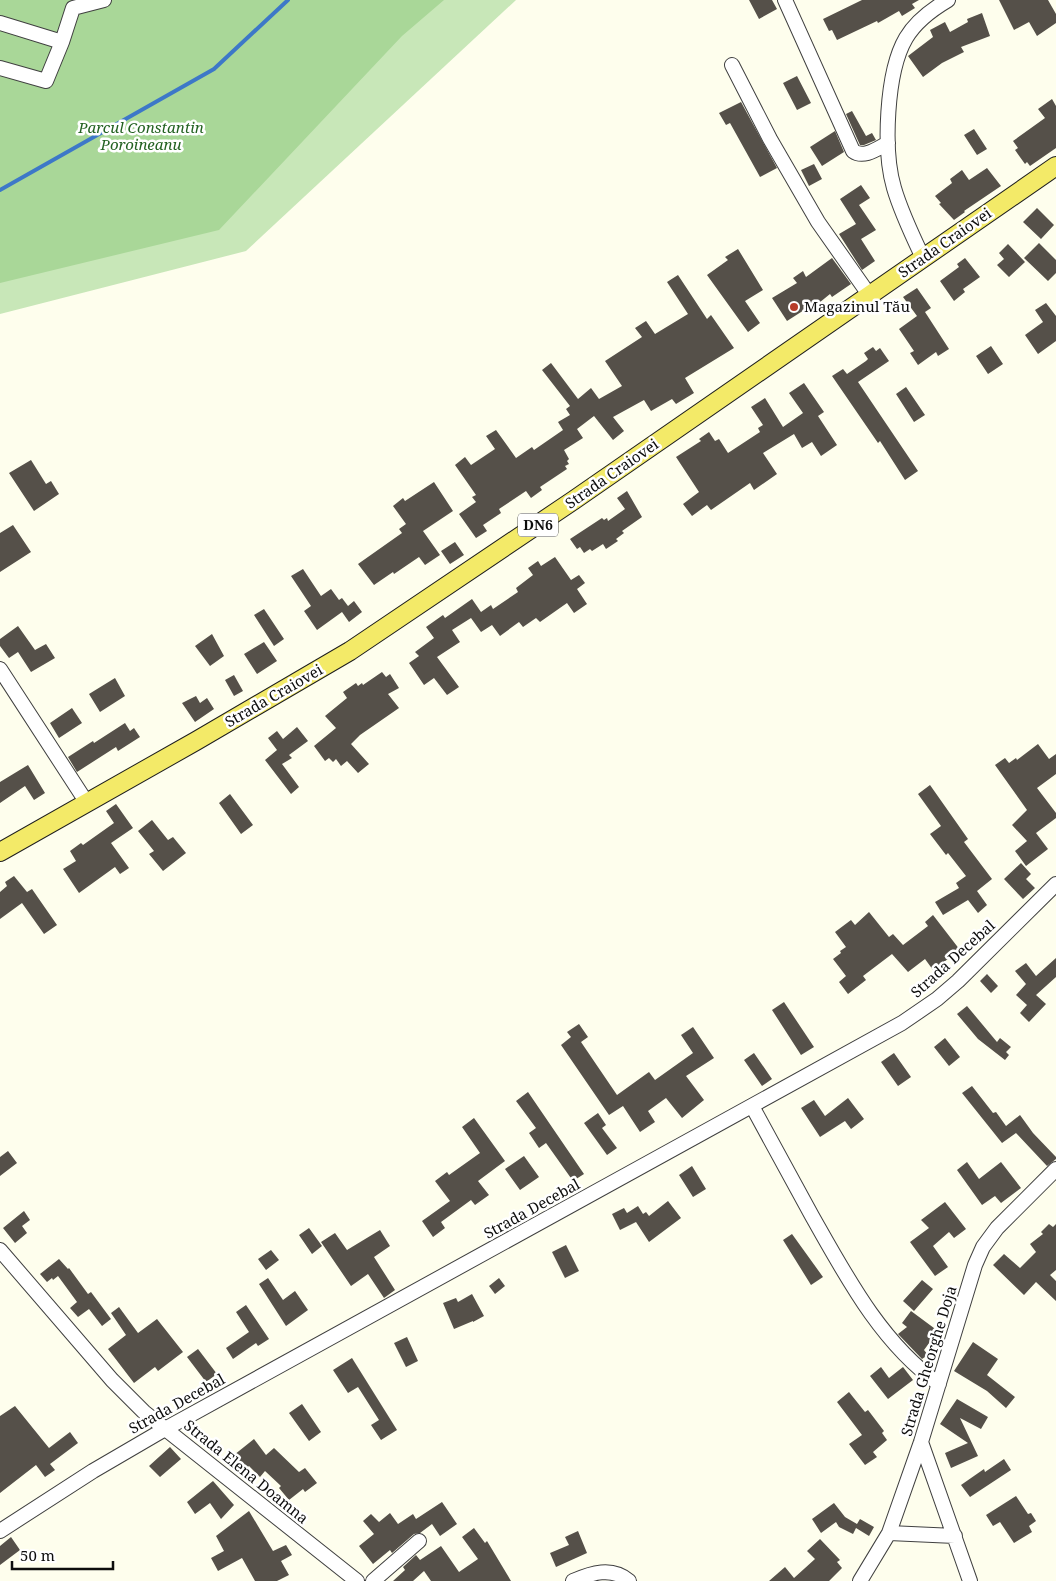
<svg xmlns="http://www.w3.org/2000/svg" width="1056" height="1581" viewBox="0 0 1056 1581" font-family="'Noto Serif',serif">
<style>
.green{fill:#c8e7b8}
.forest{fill:#a9d798}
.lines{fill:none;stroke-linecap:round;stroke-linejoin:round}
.stream{stroke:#3d78c8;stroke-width:4}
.building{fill:#555049}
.minor-casing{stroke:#404040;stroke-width:16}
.major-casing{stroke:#1e1e1e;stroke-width:20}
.minor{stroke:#fff;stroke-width:14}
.major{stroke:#f3ea68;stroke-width:18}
.poi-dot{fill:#b73c2a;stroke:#fff;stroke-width:2}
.labels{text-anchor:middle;stroke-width:5;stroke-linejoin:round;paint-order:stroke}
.shield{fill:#fff;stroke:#565656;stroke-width:1}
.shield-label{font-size:14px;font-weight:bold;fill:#0d0d0d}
.park-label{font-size:15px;font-style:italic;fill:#226120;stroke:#fff}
.street-label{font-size:15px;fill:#0d0d0d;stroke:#fff}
.poi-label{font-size:15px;fill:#0d0d0d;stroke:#fff;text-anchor:start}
</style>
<rect width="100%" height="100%" fill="#fefeed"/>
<path class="green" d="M 0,0 L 516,0 L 246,251 L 0,314 Z"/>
<path class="forest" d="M 0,0 L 444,0 L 402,36 L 219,230 L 0,283 Z"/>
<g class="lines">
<path class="stream" d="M 0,190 L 214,69 L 288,0"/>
</g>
<path class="building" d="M 749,0 L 772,0 L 777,9 L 759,19 Z
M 862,0 L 919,0 L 912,4 L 915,8 L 902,16 L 899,11 L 878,23 L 877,21 L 837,40 L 832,30 L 829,31 L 823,19 Z
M 999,0 L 1048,0 L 1056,14 L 1056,23 L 1037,36 L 1029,22 L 1014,30 Z
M 982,13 L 990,36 L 961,47 L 964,52 L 942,63 L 923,77 L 908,56 L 933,37 L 930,30 L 945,22 L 950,32 L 968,22 L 967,19 Z
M 797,76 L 811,103 L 797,110 L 783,83 Z
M 1052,99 L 1056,106 L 1056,148 L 1030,166 L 1027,162 L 1025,164 L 1015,150 L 1018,148 L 1013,141 L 1045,118 L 1038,109 Z
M 741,102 L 777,168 L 760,177 L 730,123 L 726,125 L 719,113 Z
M 852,111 L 866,136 L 872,133 L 876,140 L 864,145 L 860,145 L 846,114 Z
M 974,129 L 987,149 L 977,155 L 964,135 Z
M 835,131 L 844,152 L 822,166 L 810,147 Z
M 814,164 L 822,179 L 809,186 L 801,170 Z
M 987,168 L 1001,186 L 964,211 L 965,212 L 954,220 L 939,204 L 941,203 L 935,196 L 952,183 L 950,179 L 962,170 L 969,180 Z
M 861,185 L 870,198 L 859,205 L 876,230 L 861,239 L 875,261 L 862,270 L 839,234 L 856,224 L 840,199 Z
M 1037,208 L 1054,225 L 1041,239 L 1023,222 Z
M 1039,243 L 1056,260 L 1056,273 L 1048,281 L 1024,258 Z
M 1008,244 L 1025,262 L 1009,277 L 997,265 L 1004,259 L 999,253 Z
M 738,249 L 763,290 L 745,301 L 760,323 L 748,332 L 707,275 L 728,260 L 725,257 Z
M 832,258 L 851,284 L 832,297 L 830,294 L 814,307 L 812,305 L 787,321 L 772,298 L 797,283 L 793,278 L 803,271 L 806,277 Z
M 965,258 L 980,277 L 963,289 L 965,292 L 954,301 L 940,281 L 959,267 L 957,264 Z
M 678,275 L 707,319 L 711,315 L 734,348 L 685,378 L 694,393 L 676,404 L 672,399 L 651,411 L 644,400 L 613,417 L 624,431 L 613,440 L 594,416 L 577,429 L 583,438 L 564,450 L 569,459 L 567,461 L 569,464 L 565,466 L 567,469 L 540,487 L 542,490 L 531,498 L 526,491 L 499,509 L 501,513 L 483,525 L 487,531 L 476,538 L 459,514 L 476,502 L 472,497 L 476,495 L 455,465 L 465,457 L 471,465 L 495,449 L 486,436 L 496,430 L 516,458 L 532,447 L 534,450 L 563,430 L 558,422 L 570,415 L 566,409 L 570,406 L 542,370 L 551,363 L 578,399 L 591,388 L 599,399 L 622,386 L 605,361 L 642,337 L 635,328 L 646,321 L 655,334 L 688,314 L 667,282 Z
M 917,288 L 931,308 L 925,312 L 949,349 L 938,356 L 936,352 L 918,365 L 910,353 L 914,351 L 899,329 L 917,316 L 903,297 Z
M 1046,303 L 1056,316 L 1056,341 L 1038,354 L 1025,335 L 1043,322 L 1035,310 Z
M 991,346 L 1003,364 L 988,374 L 976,356 Z
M 873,347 L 876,351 L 880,348 L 889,361 L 858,382 L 918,471 L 905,480 L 880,441 L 878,443 L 832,376 L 843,369 L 847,374 L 866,361 L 868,359 L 864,353 Z
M 804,383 L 824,412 L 818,416 L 837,445 L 821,456 L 812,442 L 802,448 L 794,434 L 763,453 L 777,474 L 754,490 L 750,483 L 711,510 L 707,505 L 692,516 L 683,504 L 699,492 L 676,457 L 701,441 L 699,439 L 709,432 L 715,441 L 719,439 L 728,453 L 760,432 L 758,428 L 763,425 L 751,407 L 765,398 L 783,427 L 803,413 L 789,393 Z
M 906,387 L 925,415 L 914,422 L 896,394 Z
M 31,460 L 46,484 L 51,481 L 59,494 L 34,511 L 9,473 Z
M 434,482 L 453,511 L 423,531 L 440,555 L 425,565 L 419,557 L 394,574 L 393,572 L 374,585 L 358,564 L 402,533 L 399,529 L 406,524 L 393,506 L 403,498 L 405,501 Z
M 627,491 L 642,517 L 622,531 L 624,533 L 616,539 L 618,541 L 606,549 L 603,544 L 592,551 L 590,549 L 584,553 L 580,547 L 577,549 L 570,539 L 602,518 L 604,520 L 607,518 L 608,521 L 625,509 L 617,498 Z
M 13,525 L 31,552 L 0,572 L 0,533 Z
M 455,542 L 464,555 L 450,564 L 441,551 Z
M 555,557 L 571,580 L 579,575 L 585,583 L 577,589 L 587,604 L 574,613 L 567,603 L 540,622 L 536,618 L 523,627 L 519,622 L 500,636 L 492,625 L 481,632 L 471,618 L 452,630 L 460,642 L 437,657 L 459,687 L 447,695 L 434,678 L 424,685 L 409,663 L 419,656 L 415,652 L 434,638 L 426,627 L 443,615 L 445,618 L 472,599 L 481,612 L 491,605 L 493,609 L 518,592 L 516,588 L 533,575 L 528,568 L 538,561 L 541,566 Z
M 303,569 L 321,596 L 331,589 L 339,600 L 342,598 L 348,606 L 354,601 L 362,612 L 349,622 L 342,612 L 317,630 L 304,611 L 311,606 L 291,576 Z
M 264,609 L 284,639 L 274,646 L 254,615 Z
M 18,626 L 35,650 L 46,644 L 55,658 L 31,672 L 18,652 L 9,658 L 0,646 L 0,639 Z
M 212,634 L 224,656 L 210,666 L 195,646 Z
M 264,642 L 277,661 L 257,674 L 244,654 Z
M 382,672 L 386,677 L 390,674 L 399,688 L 388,694 L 399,708 L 360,735 L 351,744 L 369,764 L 358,773 L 347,761 L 341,766 L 336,759 L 333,762 L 329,758 L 325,761 L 314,746 L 336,728 L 325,716 L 347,698 L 343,692 L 356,683 L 358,686 L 362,683 L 363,685 Z
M 234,675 L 243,691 L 234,696 L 225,680 Z
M 115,678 L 125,696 L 100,712 L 89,694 Z
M 196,696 L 200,703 L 207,698 L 214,709 L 195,722 L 182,703 Z
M 72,708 L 82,723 L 59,738 L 50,723 Z
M 125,723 L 130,731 L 134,728 L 140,737 L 118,751 L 116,747 L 77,772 L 68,757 L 93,741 L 94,743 Z
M 297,727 L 308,741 L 289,755 L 292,758 L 282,764 L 299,787 L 291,794 L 265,760 L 277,750 L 268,738 L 277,731 L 283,739 Z
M 1038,744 L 1049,759 L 1056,754 L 1056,774 L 1037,788 L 1056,813 L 1056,818 L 1036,833 L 1048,849 L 1026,866 L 1015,851 L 1027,841 L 1012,825 L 1027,810 L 995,765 L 1005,758 L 1009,763 L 1016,758 L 1017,760 Z
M 28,765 L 45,793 L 34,800 L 25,786 L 0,803 L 0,782 Z
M 930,785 L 968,839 L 964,842 L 992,879 L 977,891 L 987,905 L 978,913 L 968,900 L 943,915 L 935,902 L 959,888 L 956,883 L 966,876 L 948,853 L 946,855 L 930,834 L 941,826 L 918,794 Z
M 230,794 L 253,825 L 241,834 L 219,803 Z
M 116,804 L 133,828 L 111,843 L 129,868 L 120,874 L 115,867 L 79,893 L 63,869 L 76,861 L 70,851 L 81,843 L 83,845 L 114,823 L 106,811 Z
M 152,820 L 168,840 L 173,837 L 186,853 L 163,871 L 149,854 L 154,851 L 138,831 Z
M 1021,863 L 1031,874 L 1026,879 L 1035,888 L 1023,899 L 1004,879 Z
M 14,876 L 27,892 L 32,889 L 57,925 L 44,934 L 22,903 L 0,919 L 0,892 L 7,886 L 5,882 Z
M 869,912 L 889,937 L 893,934 L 903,945 L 928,926 L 925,922 L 933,915 L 960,950 L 933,970 L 925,959 L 908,972 L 892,954 L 863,976 L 866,980 L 848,994 L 839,982 L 846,976 L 833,959 L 841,953 L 840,951 L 846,947 L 835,932 L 851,920 L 855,925 Z
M 1056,958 L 1056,977 L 1036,995 L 1046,1004 L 1029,1022 L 1020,1013 L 1027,1005 L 1016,995 L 1026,984 L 1015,971 L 1026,963 L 1036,976 Z
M 987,974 L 998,986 L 991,993 L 980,981 Z
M 784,1002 L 814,1047 L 801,1055 L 772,1010 Z
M 967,1006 L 997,1042 L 1000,1038 L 1011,1047 L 1006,1052 L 1009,1055 L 1005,1060 L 978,1039 L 957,1014 Z
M 579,1024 L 588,1037 L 581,1042 L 617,1095 L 649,1072 L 655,1080 L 693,1053 L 681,1035 L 693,1027 L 714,1058 L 686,1076 L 704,1100 L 682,1118 L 666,1098 L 648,1111 L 655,1122 L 640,1132 L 623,1106 L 609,1115 L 561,1045 L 571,1037 L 567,1032 Z
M 945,1038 L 960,1057 L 949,1066 L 934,1047 Z
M 754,1053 L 772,1079 L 762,1086 L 744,1060 Z
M 894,1053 L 911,1077 L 898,1086 L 881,1062 Z
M 972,1086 L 993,1113 L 996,1112 L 1006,1126 L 1020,1115 L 1033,1133 L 1056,1157 L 1056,1159 L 1047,1166 L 1016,1133 L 1002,1143 L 962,1093 Z
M 528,1092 L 584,1174 L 573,1181 L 546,1143 L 539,1148 L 529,1133 L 536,1128 L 516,1101 Z
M 848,1098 L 864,1119 L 851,1129 L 845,1121 L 820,1137 L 801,1108 L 814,1100 L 825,1116 Z
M 598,1113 L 606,1125 L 602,1128 L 617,1148 L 607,1155 L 584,1123 Z
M 474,1118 L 505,1161 L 478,1181 L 489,1195 L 475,1205 L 471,1200 L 441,1222 L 445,1228 L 433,1237 L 422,1221 L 450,1201 L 435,1181 L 447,1172 L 449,1175 L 480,1153 L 462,1127 Z
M 8,1151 L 17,1163 L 0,1176 L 0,1157 Z
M 524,1156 L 539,1177 L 520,1190 L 505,1169 Z
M 967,1162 L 979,1179 L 1001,1162 L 1021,1188 L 1001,1203 L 995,1196 L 982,1205 L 957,1170 Z
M 692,1166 L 706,1189 L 693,1197 L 679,1175 Z
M 668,1201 L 681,1218 L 649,1242 L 636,1222 L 620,1230 L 612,1214 L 624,1208 L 627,1213 L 638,1206 L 643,1214 L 646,1212 L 649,1216 Z
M 945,1202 L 966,1229 L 954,1238 L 949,1232 L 933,1246 L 948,1267 L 935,1276 L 910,1242 L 929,1228 L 921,1220 Z
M 24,1211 L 30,1220 L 22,1226 L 27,1233 L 15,1243 L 3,1228 Z
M 1049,1224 L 1053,1227 L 1056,1224 L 1056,1270 L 1050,1275 L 1056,1281 L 1056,1301 L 1036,1282 L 1024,1295 L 993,1265 L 1004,1254 L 1020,1268 L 1036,1252 L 1030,1244 L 1043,1234 L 1041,1232 Z
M 309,1228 L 322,1246 L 312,1254 L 299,1235 Z
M 380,1230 L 390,1246 L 374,1257 L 395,1290 L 384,1298 L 368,1274 L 351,1286 L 321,1242 L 335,1233 L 347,1250 Z
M 792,1234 L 823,1277 L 811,1285 L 783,1240 Z
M 566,1245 L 579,1271 L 565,1278 L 552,1252 Z
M 271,1250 L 279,1260 L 266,1270 L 258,1259 Z
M 59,1259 L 68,1269 L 69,1268 L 88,1294 L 91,1292 L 111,1319 L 102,1326 L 89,1309 L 78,1317 L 70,1308 L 77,1302 L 58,1276 L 53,1280 L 52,1278 L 47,1282 L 40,1274 Z
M 268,1278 L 283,1300 L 295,1291 L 308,1310 L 286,1326 L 259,1284 Z
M 499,1278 L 505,1286 L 495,1294 L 489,1286 Z
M 922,1280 L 933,1289 L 914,1311 L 903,1301 Z
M 472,1294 L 484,1316 L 473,1322 L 473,1321 L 454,1329 L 443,1303 L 456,1298 L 458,1302 Z
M 246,1305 L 269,1339 L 258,1346 L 256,1343 L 233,1359 L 226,1348 L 249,1332 L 236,1312 Z
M 119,1307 L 138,1333 L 157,1319 L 183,1352 L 158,1371 L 155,1367 L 134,1383 L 108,1349 L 126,1335 L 111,1313 Z
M 911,1311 L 938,1331 L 924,1350 L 928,1355 L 922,1359 L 898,1334 L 907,1327 L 902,1323 Z
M 407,1337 L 418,1361 L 406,1367 L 394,1343 Z
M 973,1342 L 998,1359 L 987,1375 L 1015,1397 L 1006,1408 L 987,1391 L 954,1371 Z
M 198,1349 L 217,1374 L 206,1382 L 187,1357 Z
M 352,1358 L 397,1430 L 381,1440 L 371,1425 L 379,1420 L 358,1387 L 348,1393 L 333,1370 Z
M 881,1367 L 889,1378 L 903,1367 L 913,1380 L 888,1399 L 870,1376 Z
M 849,1392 L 865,1412 L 868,1410 L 884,1431 L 882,1433 L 887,1440 L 873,1452 L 877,1457 L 865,1465 L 849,1444 L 862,1435 L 837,1402 Z
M 957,1399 L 988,1417 L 981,1429 L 960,1418 L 978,1456 L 951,1468 L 945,1453 L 968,1443 L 940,1424 Z
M 302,1404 L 321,1432 L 309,1441 L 289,1413 Z
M 15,1406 L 49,1448 L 70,1432 L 78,1443 L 50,1464 L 55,1470 L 45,1477 L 36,1465 L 0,1493 L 0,1416 Z
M 254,1439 L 266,1455 L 274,1448 L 299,1472 L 305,1468 L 317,1483 L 305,1492 L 303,1489 L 289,1500 L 279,1488 L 281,1486 L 265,1471 L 260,1477 L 249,1466 L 245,1469 L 234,1455 Z
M 170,1447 L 181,1459 L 160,1477 L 149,1466 Z
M 1004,1459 L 1011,1470 L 970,1497 L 961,1485 L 984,1469 L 985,1472 Z
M 213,1481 L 234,1505 L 221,1519 L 210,1503 L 195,1514 L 187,1502 Z
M 1016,1496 L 1028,1514 L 1031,1513 L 1036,1521 L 1029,1526 L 1032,1532 L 1014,1543 L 1000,1522 L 993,1526 L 986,1515 Z
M 442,1502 L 457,1524 L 440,1536 L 432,1524 L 420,1533 L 414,1534 L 392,1553 L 390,1550 L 373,1564 L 359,1546 L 374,1534 L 363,1521 L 371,1514 L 379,1522 L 390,1513 L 398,1524 L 413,1514 L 416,1519 Z
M 834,1503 L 845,1517 L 857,1524 L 860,1519 L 874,1527 L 869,1536 L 856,1528 L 853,1534 L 839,1527 L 836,1522 L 821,1533 L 812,1519 Z
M 249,1511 L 273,1551 L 286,1545 L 292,1555 L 281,1561 L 289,1575 L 277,1581 L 255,1581 L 242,1558 L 218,1571 L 211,1558 L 224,1551 L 216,1536 Z
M 474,1528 L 485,1543 L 487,1541 L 511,1581 L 431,1581 L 424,1571 L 413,1581 L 393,1581 L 405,1570 L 403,1567 L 416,1555 L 420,1560 L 441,1546 L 459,1572 L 478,1559 L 462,1537 Z
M 578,1531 L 587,1553 L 556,1567 L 550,1553 L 569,1545 L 565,1537 Z
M 11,1537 L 20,1550 L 0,1565 L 0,1546 Z
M 820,1539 L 840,1560 L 837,1562 L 842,1568 L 829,1581 L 769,1581 L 785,1567 L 794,1578 L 815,1559 L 807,1551 Z"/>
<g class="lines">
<g class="minor-casing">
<path id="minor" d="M 785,0 L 853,151 C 864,159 878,148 888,143
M 0,23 L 62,42
M 732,65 L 770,139 L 818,222 L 870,296
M 0,68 L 46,81 L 62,42 L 73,8 L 104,0
M 923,258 C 912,235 901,212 894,188 C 883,151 886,72 906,38 C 916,21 931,10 948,0
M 0,669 L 87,803
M 752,1106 C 772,1142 792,1179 812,1216 C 846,1276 881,1343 939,1384
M 0,1250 L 112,1380 L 144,1412 L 357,1581
M 921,1442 L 970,1581
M 0,1531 L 93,1471 L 165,1429 L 902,1023 L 937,999 L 958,981 L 1056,884
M 889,1533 L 955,1536
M 373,1581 L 419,1541
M 573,1581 C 591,1573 612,1566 629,1581
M 860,1581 L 889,1533 L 921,1442 L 975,1265 L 983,1247 L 997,1228 L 1056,1169"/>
</g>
<g class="major-casing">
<path id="major" d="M 0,852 L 196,741 L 350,651 L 574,500 L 1056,166"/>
</g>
<use href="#minor" class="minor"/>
<use href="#major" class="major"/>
</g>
<circle class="poi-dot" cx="794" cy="307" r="5"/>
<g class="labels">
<rect class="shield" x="518" y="513.5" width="40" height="23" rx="4"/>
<g class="shield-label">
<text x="538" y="530">DN6</text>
</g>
<g class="park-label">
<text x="141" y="133">Parcul Constantin<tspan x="141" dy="17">Poroineanu</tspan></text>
</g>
<g class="street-label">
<text transform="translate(945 243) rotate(-35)" y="5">Strada Craiovei</text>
<text transform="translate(612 474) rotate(-35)" y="5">Strada Craiovei</text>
<text transform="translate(274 696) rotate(-30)" y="5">Strada Craiovei</text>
<text transform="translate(953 959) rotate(-42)" y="5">Strada Decebal</text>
<text transform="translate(532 1209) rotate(-29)" y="5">Strada Decebal</text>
<text transform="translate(929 1361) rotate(-73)" y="5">Strada Gheorghe Doja</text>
<text transform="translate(177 1404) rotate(-29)" y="5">Strada Decebal</text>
<text transform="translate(246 1472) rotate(39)" y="5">Strada Elena Doamna</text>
</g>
<g class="poi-label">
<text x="804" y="312">Magazinul Tău</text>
</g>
</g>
<path d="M12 1561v8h101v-8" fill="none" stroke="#0d0d0d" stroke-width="2.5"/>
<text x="20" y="1561" font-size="15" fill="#0d0d0d" stroke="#ffffff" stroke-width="4" paint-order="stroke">50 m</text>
</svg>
